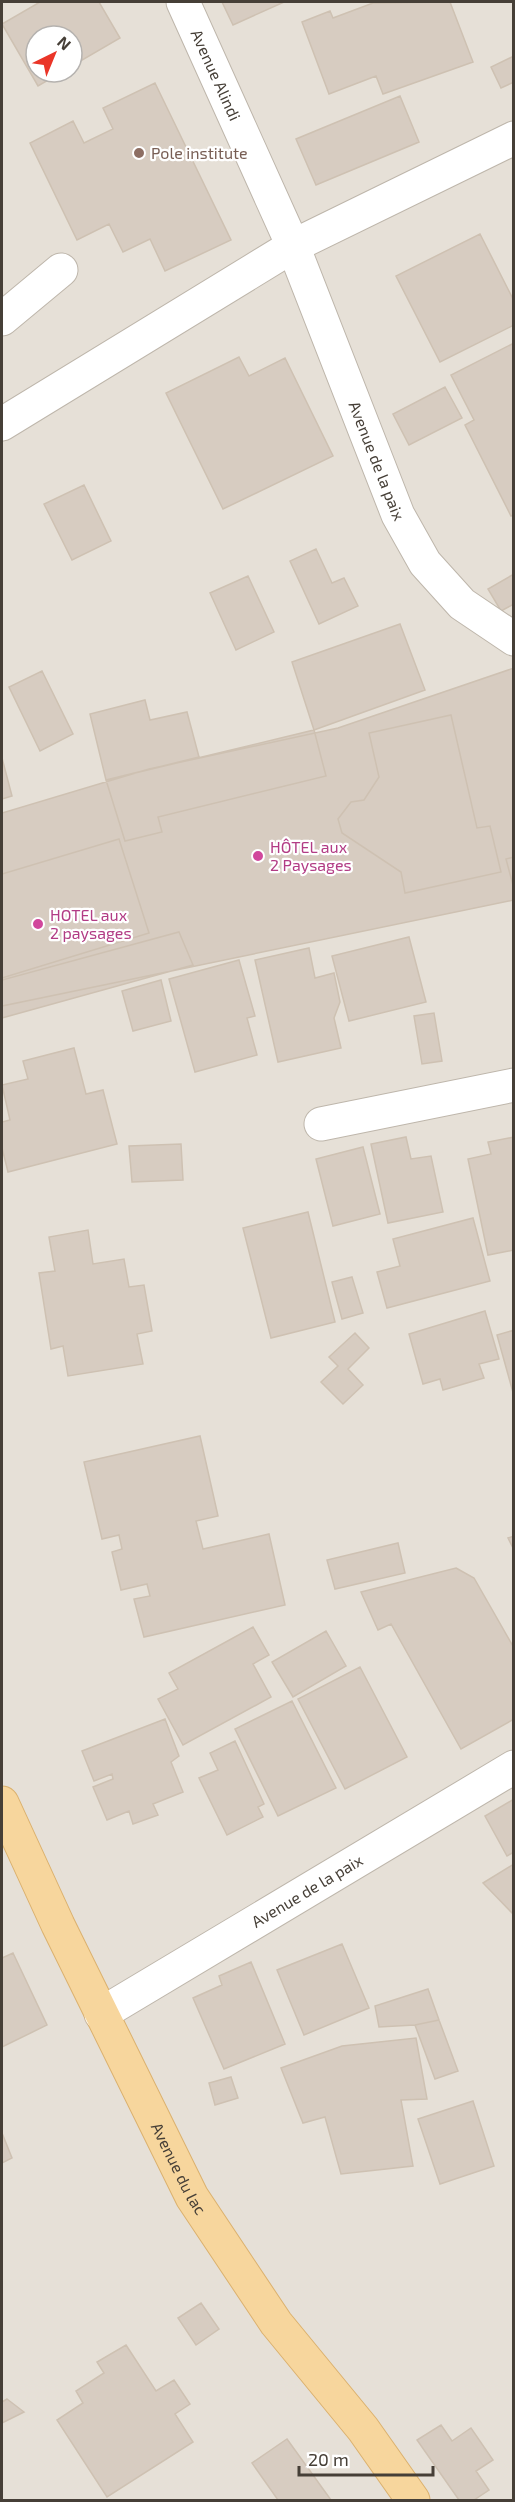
<svg xmlns="http://www.w3.org/2000/svg" width="515" height="2502" viewBox="0 0 515 2502" font-family="'Exo 2',sans-serif">
<style>
.residential{fill:#e6e0d7;fill-rule:evenodd}
.building{fill:#d7ccc1;stroke:#cec1b2;stroke-width:1.5}
.lines{fill:none;stroke-linecap:round;stroke-linejoin:round}
.minor-casing{stroke:#beb6ab;stroke-width:35}
.major-casing{stroke:#dbb16e;stroke-width:35}
.minor{stroke:#fff;stroke-width:33}
.major{stroke:#f7d69d;stroke-width:33}
.education-dot{fill:#8d6e63;stroke:#fff;stroke-width:2}
.hotel-dot{fill:#d1479c;stroke:#fff;stroke-width:2}
.labels{text-anchor:middle;stroke-width:4.5;stroke-linejoin:round;paint-order:stroke}
.street-label{font-size:16px;fill:#463f37;stroke:#fff}
.education-label{font-size:16px;fill:#785e54;stroke:#fff;text-anchor:start}
.hotel-label{font-size:16px;fill:#b23c85;stroke:#fff;text-anchor:start}
</style>
<rect width="100%" height="100%" fill="#f3efe8"/>
<path class="residential" d="M 2,2 L 513,2 L 513,2500 L 2,2500 ZM 36,36 L 72,36 L 72,72 L 36,72 Z"/>
<path class="building" d="M 40,2 L 99,2 L 120,38 L 72,66 L 72,36 L 36,36 L 36,72 L 62,72 L 38,86 L 2,24 Z
M 222,2 L 284,2 L 233,25 Z
M 373,3 L 450,2 L 473,62 L 383,94 L 376,76 L 329,94 L 302,22 L 330,11 L 333,18 Z
M 514,56 L 514,82 L 501,88 L 491,67 Z
M 155,83 L 231,240 L 165,271 L 150,239 L 123,252 L 109,224 L 77,240 L 30,143 L 73,121 L 84,143 L 113,129 L 103,108 Z
M 400,96 L 419,142 L 316,185 L 296,139 Z
M 480,234 L 514,301 L 514,325 L 440,362 L 396,276 Z
M 514,343 L 514,515 L 511,516 L 465,425 L 474,420 L 451,375 Z
M 239,357 L 249,376 L 285,358 L 333,456 L 223,509 L 166,393 Z
M 445,387 L 462,418 L 409,445 L 393,414 Z
M 84,485 L 111,541 L 72,560 L 44,504 Z
M 316,549 L 332,583 L 344,578 L 358,606 L 319,624 L 290,561 Z
M 514,574 L 514,604 L 501,611 L 488,589 Z
M 248,576 L 274,632 L 236,650 L 210,593 Z
M 400,624 L 425,690 L 314,730 L 292,662 Z
M 514,668 L 514,900 L 2,1006 L 2,813 L 149,769 L 338,728 Z
M 42,671 L 73,734 L 40,751 L 9,687 Z
M 145,700 L 150,720 L 187,712 L 199,757 L 106,780 L 90,714 Z
M 451,715 L 477,828 L 490,826 L 501,872 L 405,893 L 401,872 L 342,833 L 338,819 L 351,802 L 364,800 L 379,777 L 369,733 Z
M 314,730 L 326,776 L 158,817 L 162,832 L 125,841 L 106,780 Z
M 2,758 L 12,796 L 2,799 Z
M 119,839 L 149,933 L 2,978 L 2,874 Z
M 514,857 L 514,889 L 506,859 Z
M 179,932 L 193,965 L 2,1018 L 2,980 Z
M 409,937 L 426,1002 L 349,1021 L 332,956 Z
M 309,948 L 315,978 L 334,973 L 340,1002 L 334,1018 L 341,1048 L 278,1062 L 255,960 Z
M 239,960 L 255,1016 L 247,1018 L 257,1055 L 195,1072 L 169,979 Z
M 161,980 L 171,1021 L 133,1031 L 122,991 Z
M 434,1013 L 442,1061 L 422,1064 L 414,1016 Z
M 74,1048 L 86,1094 L 103,1090 L 117,1144 L 8,1172 L 2,1148 L 2,1122 L 10,1120 L 2,1085 L 28,1079 L 23,1061 Z
M 406,1137 L 411,1159 L 431,1156 L 443,1212 L 388,1223 L 371,1144 Z
M 514,1137 L 514,1250 L 488,1255 L 468,1159 L 491,1154 L 488,1142 Z
M 181,1144 L 183,1180 L 132,1182 L 129,1146 Z
M 363,1147 L 380,1214 L 333,1226 L 316,1159 Z
M 308,1212 L 335,1322 L 271,1338 L 243,1228 Z
M 473,1218 L 490,1281 L 387,1308 L 377,1272 L 400,1266 L 393,1239 Z
M 88,1230 L 93,1264 L 124,1259 L 129,1287 L 144,1285 L 152,1331 L 137,1334 L 143,1364 L 68,1376 L 63,1346 L 51,1349 L 39,1273 L 55,1271 L 49,1237 Z
M 352,1277 L 363,1313 L 342,1319 L 332,1282 Z
M 485,1311 L 499,1359 L 479,1364 L 484,1378 L 443,1390 L 440,1379 L 423,1384 L 409,1334 Z
M 514,1330 L 514,1396 L 497,1335 Z
M 355,1333 L 369,1348 L 348,1369 L 363,1385 L 343,1404 L 321,1382 L 338,1366 L 329,1357 Z
M 200,1436 L 218,1516 L 196,1521 L 203,1549 L 269,1534 L 285,1605 L 144,1637 L 134,1599 L 150,1596 L 147,1584 L 121,1590 L 112,1552 L 122,1549 L 119,1535 L 102,1539 L 84,1462 Z
M 514,1536 L 514,1550 L 508,1538 Z
M 398,1543 L 405,1573 L 335,1589 L 327,1560 Z
M 456,1568 L 474,1578 L 514,1648 L 514,1719 L 461,1749 L 391,1624 L 378,1630 L 361,1592 Z
M 253,1627 L 269,1655 L 253,1664 L 271,1697 L 183,1745 L 158,1699 L 178,1689 L 169,1673 Z
M 326,1631 L 346,1666 L 293,1697 L 272,1662 Z
M 360,1667 L 407,1757 L 345,1789 L 298,1699 Z
M 292,1701 L 336,1788 L 278,1816 L 235,1729 Z
M 165,1719 L 179,1756 L 171,1762 L 183,1792 L 153,1804 L 158,1815 L 133,1824 L 129,1811 L 107,1820 L 93,1787 L 113,1779 L 112,1774 L 94,1781 L 82,1751 Z
M 235,1741 L 264,1804 L 258,1807 L 263,1817 L 227,1835 L 199,1778 L 218,1770 L 210,1753 Z
M 514,1799 L 514,1852 L 507,1856 L 485,1816 Z
M 514,1864 L 514,1915 L 483,1883 Z
M 342,1944 L 369,2008 L 304,2035 L 277,1970 Z
M 13,1953 L 47,2025 L 2,2047 L 2,1958 Z
M 251,1962 L 285,2044 L 224,2069 L 193,1998 L 222,1985 L 219,1976 Z
M 428,1989 L 439,2020 L 415,2025 L 379,2027 L 375,2006 Z
M 439,2020 L 458,2071 L 435,2079 L 415,2025 Z
M 416,2038 L 427,2099 L 401,2100 L 413,2166 L 341,2174 L 325,2117 L 303,2123 L 281,2068 L 342,2046 Z
M 231,2077 L 238,2098 L 215,2105 L 209,2083 Z
M 473,2101 L 494,2166 L 440,2184 L 418,2119 Z
M 2,2133 L 12,2158 L 2,2163 Z
M 201,2303 L 219,2329 L 196,2345 L 178,2318 Z
M 126,2345 L 156,2391 L 174,2380 L 190,2404 L 175,2414 L 193,2442 L 107,2497 L 57,2420 L 83,2403 L 76,2391 L 104,2373 L 97,2362 Z
M 7,2399 L 24,2412 L 2,2423 L 2,2402 Z
M 441,2425 L 452,2441 L 471,2428 L 493,2460 L 476,2471 L 489,2490 L 474,2500 L 459,2500 L 417,2440 Z
M 287,2439 L 331,2500 L 278,2500 L 252,2463 Z"/>
<g class="lines">
<g class="minor-casing">
<g id="minor">
<path id="s1" d="M 183,2 L 293,246 L 398,515 L 425,563 L 462,604 L 514,639"/>
<path d="M 2,319 L 61,270"/>
<path d="M 2,424 L 293,246 L 514,138"/>
<path d="M 321,1124 L 514,1085"/>
<path id="s2" d="M 101,2014 L 514,1767"/>
</g>
</g>
<g class="major-casing">
<g id="major">
<path id="s3" d="M 2,1803 L 58,1925 L 192,2197 L 276,2323 L 363,2429 L 413,2500"/>
</g>
</g>
<use href="#minor" class="minor"/>
<use href="#major" class="major"/>
</g>
<circle class="education-dot" cx="139" cy="153" r="6"/>
<g class="hotel-dot">
<circle cx="258" cy="856" r="6"/>
<circle cx="38" cy="924" r="6"/>
</g>
<g class="labels">
<g class="street-label">
<text dy="6" stroke="none"><textPath href="#s1" startOffset="80">Avenue Alindi</textPath></text>
<text dy="6" stroke="none"><textPath href="#s1" startOffset="498">Avenue de la paix</textPath></text>
<text dy="6" stroke="none"><textPath href="#s2" startOffset="240">Avenue de la paix</textPath></text>
<text dy="6" stroke="none"><textPath href="#s3" startOffset="406">Avenue du lac</textPath></text>
</g>
<g class="education-label">
<text x="151" y="159">Pole institute</text>
</g>
<g class="hotel-label">
<text x="270" y="853">HÔTEL aux<tspan x="270" dy="18">2 Paysages</tspan></text>
<text x="50" y="921">HOTEL aux<tspan x="50" dy="18">2 paysages</tspan></text>
</g>
</g>
<rect width="515" height="2502" fill="none" stroke="#463f37" stroke-width="6"/>
<g transform="translate(54 54) rotate(43)"><circle r="28" fill="#ffffff" stroke="#b5b2af" stroke-width="1.5"/>
<path d="M0-4.5L10 22L0 15L-10 22Z" fill="#ea3528"/>
<text y="-9" font-size="16" font-weight="bold" text-anchor="middle" fill="#463f37">N</text>
</g>
<path d="M299 2466v9h134v-9" fill="none" stroke="#463f37" stroke-width="3"/>
<text x="308" y="2466" font-size="18" fill="#463f37" stroke="#ffffff" stroke-width="4.5" paint-order="stroke">20 m</text>
</svg>
